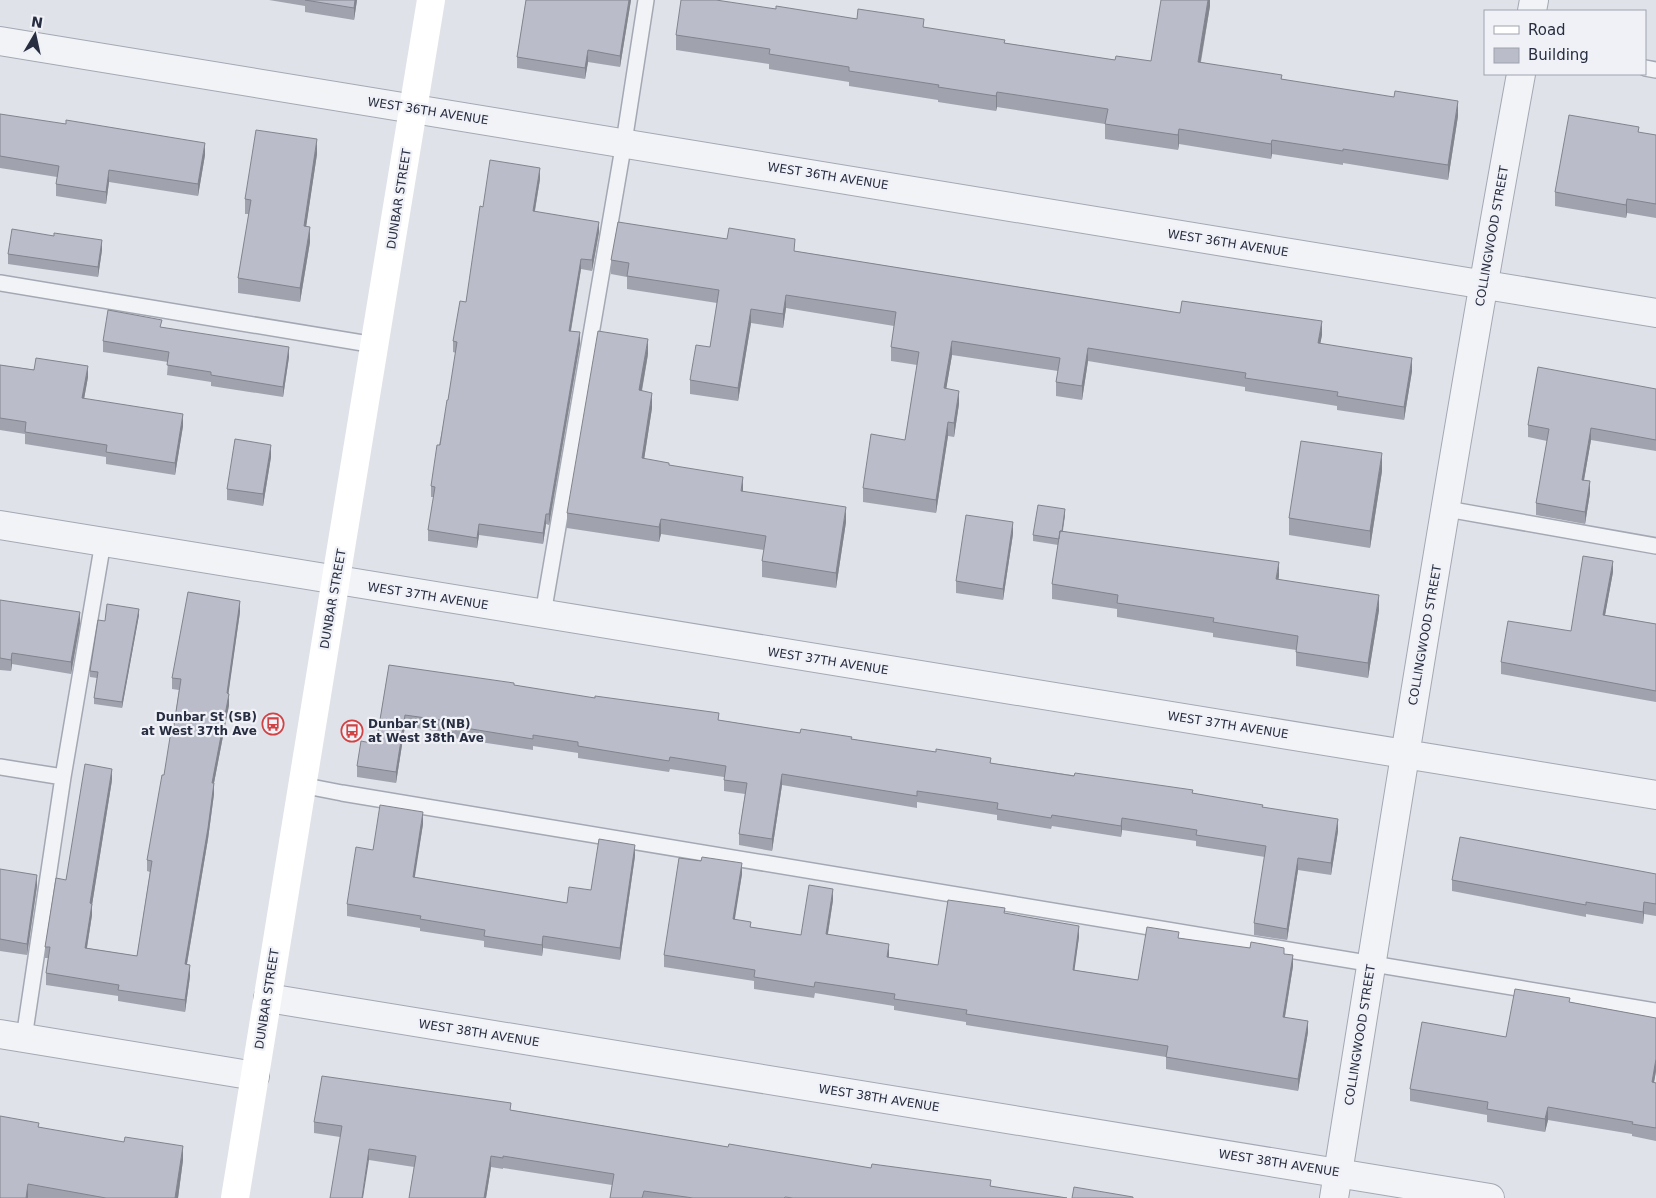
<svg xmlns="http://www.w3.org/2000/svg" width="1656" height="1198" viewBox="0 0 1656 1198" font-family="'DejaVu Sans',sans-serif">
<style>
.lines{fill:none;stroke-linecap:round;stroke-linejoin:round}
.service-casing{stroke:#a4a8b3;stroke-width:18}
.minor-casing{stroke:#a4a8b3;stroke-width:30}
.service{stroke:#f2f3f7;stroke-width:15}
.minor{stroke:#f2f3f7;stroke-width:28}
.secondary{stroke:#fff;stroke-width:28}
.wall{fill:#a0a3ad}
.shaded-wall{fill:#82848d}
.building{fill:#babdc9;stroke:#82848d}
.labels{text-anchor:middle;stroke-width:4.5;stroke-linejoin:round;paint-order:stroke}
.street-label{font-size:12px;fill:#282e41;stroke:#eff1f6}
.poi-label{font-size:12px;font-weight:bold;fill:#282e41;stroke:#eff1f6;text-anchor:end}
</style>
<rect width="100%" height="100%" fill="#dfe2e9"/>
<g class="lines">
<g class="service-casing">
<path id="service" d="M 1645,68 L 1656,70
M 0,283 L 375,345
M 1447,509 L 1656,546
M 543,614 L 624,142 L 646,0
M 0,767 L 63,777
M 301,785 L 342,793 L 1656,1011
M 24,1038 L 63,777 L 103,542"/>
</g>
<g class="minor-casing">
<path id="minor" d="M 1532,11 L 1534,0
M 0,41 L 1656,313
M 0,525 L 1656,795
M 268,998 L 1490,1198
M 0,1034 L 255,1076
M 1334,1198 C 1394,823 1453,447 1521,74"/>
</g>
<use href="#service" class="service"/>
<use href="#minor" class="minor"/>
<path class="secondary" d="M 235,1198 C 300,799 365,399 431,0"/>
</g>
<path class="wall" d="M 269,0 L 357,0 L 354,20 L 305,12 L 305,6 Z
M 526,0 L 631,0 L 620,67 L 588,62 L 585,79 L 517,68 L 517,57 Z
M 1210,0 L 1210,6 L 1201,62 L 1458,116 L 1448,180 L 1343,163 L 1343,165 L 1272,154 L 1271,159 L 1179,144 L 1178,150 L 1105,139 L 1105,124 L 997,107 L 996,111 L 938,102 L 938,100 L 849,86 L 849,82 L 769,69 L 769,64 L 676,50 L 676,35 L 776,9 L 924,27 L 1005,43 L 1115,60 L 1151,61 Z
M 0,114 L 205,155 L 198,196 L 109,182 L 106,204 L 56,196 L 56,184 L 57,177 L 0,168 Z
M 1639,133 L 1656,135 L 1656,218 L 1627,213 L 1626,218 L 1555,206 L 1555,192 Z
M 317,154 L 306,226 L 310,242 L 300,302 L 238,293 L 238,278 L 249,214 L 245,214 L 245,199 Z
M 540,179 L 535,211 L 599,232 L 592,271 L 581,269 L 571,331 L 580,343 L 549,525 L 546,524 L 543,544 L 479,535 L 477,548 L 428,541 L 428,530 L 434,497 L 431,497 L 431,486 L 448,400 L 456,353 L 453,352 L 453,341 L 466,302 L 483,207 Z
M 102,250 L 98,277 L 8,264 L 8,254 Z
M 795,251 L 1180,313 L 1322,335 L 1320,343 L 1412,371 L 1404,420 L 1337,410 L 1337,406 L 1245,391 L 1245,387 L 1088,361 L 1082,400 L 1056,396 L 1056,382 L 1058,371 L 952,355 L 946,389 L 959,404 L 954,437 L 948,436 L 936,513 L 863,502 L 863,488 L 905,440 L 917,365 L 891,361 L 891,347 L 894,326 L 786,308 L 783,328 L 751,323 L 738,401 L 690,394 L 690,380 L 710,347 L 717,303 L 627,289 L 627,277 L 611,274 L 611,260 Z
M 162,327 L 289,357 L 283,397 L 211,386 L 211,382 L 167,375 L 168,362 L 103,352 L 103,341 Z
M 648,354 L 642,391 L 652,408 L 644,459 L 669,465 L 743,491 L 846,522 L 836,588 L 762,577 L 762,561 L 764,550 L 661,534 L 659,542 L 567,528 L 567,513 Z
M 0,365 L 88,377 L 84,399 L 183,426 L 175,475 L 106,464 L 106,457 L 25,444 L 25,434 L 0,430 Z
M 1656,389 L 1656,451 L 1591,440 L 1584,480 L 1590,493 L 1585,524 L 1536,515 L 1536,503 L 1547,441 L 1528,437 L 1528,425 Z
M 271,457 L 263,506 L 227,500 L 227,489 Z
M 1382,471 L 1370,548 L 1289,535 L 1289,518 Z
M 1065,515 L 1063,531 L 1279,576 L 1278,580 L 1379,610 L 1368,678 L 1296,666 L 1296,650 L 1213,637 L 1213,633 L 1117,617 L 1117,609 L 1052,599 L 1052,584 L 1058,545 L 1033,541 L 1033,535 Z
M 1013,534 L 1003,600 L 956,593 L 956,581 Z
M 1613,572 L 1605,615 L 1656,624 L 1656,702 L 1501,674 L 1501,662 L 1571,631 Z
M 0,600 L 80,623 L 71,674 L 12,664 L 11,671 L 0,670 Z
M 240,612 L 228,694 L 229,705 L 214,783 L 214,794 L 208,839 L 187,964 L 190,976 L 185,1012 L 118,1001 L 118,996 L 46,985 L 46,973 L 48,958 L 45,958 L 45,947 L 66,880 L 112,780 L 92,905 L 92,915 L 87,948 L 137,956 L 150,872 L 147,871 L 147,860 L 173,731 L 179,690 L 172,689 L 172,678 Z
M 139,615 L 122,708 L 94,704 L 94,698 L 97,678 L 90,677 L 90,671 L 105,621 Z
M 389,665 L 514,685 L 719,720 L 800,733 L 852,739 L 991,763 L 1193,793 L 1263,807 L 1338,831 L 1331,875 L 1298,870 L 1287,940 L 1254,935 L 1254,923 L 1265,857 L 1196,846 L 1196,841 L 1122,830 L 1121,837 L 1052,826 L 1051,829 L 997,820 L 997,815 L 917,802 L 917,808 L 782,785 L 772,851 L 739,845 L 739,834 L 745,794 L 724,791 L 724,777 L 670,769 L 669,772 L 578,758 L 578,753 L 533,746 L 533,750 L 453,738 L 453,734 L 405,726 L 396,783 L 357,777 L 357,766 L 376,744 Z
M 423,824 L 414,877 L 567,903 L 591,890 L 635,856 L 620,960 L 543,948 L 542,956 L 484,947 L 484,941 L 420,931 L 420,928 L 347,916 L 347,904 L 373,850 Z
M 701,861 L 742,874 L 734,920 L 751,927 L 801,935 L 833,900 L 828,934 L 889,955 L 889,957 L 938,965 L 1005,914 L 1079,937 L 1074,970 L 1138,980 L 1179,938 L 1284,954 L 1293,966 L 1285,1017 L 1308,1032 L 1298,1091 L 1166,1069 L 1166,1057 L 966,1025 L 966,1022 L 894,1010 L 894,1006 L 815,993 L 814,998 L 754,989 L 754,981 L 664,967 L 664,955 Z
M 0,869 L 37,886 L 27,955 L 0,951 Z
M 1656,874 L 1656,916 L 1644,914 L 1643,924 L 1586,914 L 1586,917 L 1452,891 L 1452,880 Z
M 1570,1002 L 1656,1018 L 1656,1071 L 1654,1082 L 1656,1083 L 1656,1141 L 1632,1136 L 1632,1134 L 1548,1120 L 1545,1132 L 1487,1122 L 1487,1115 L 1410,1101 L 1410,1089 Z
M 511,1110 L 728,1147 L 871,1168 L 1067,1198 L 610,1198 L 612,1185 L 503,1168 L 503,1169 L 491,1167 L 486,1198 L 409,1198 L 414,1167 L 369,1160 L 340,1137 L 314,1133 L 314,1122 Z
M 39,1127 L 183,1160 L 178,1198 L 0,1198 Z"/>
<path class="shaded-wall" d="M 355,0 L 357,0 L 354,20 L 354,8 Z
M 629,0 L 631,0 L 620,67 L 620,56 Z
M 1208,0 L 1210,0 L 1210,6 L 1198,76 L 1198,62 Z
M 588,50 L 588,62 L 585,79 L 585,68 Z
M 997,92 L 997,107 L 996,111 L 996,96 Z
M 1458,101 L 1458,116 L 1448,180 L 1448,165 Z
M 1179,129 L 1179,144 L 1178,150 L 1178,135 Z
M 317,139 L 317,154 L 304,241 L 304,226 Z
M 1272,140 L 1272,154 L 1271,159 L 1271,144 Z
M 205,143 L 205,155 L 198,196 L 198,184 Z
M 540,168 L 540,179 L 533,221 L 533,211 Z
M 109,170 L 109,182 L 106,204 L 106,192 Z
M 1627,199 L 1627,213 L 1626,218 L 1626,205 Z
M 599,222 L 599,232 L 592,271 L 592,260 Z
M 310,227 L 310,242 L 300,302 L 300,288 Z
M 102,240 L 102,250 L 98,277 L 98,267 Z
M 581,259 L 581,269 L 569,341 L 569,331 Z
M 786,295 L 786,308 L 783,328 L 783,314 Z
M 751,309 L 751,323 L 738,401 L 738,388 Z
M 1322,321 L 1322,335 L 1318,356 L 1318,343 Z
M 580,332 L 580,343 L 549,525 L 549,514 Z
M 648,339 L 648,354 L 639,406 L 639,390 Z
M 952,341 L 952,355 L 944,402 L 944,388 Z
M 289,347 L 289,357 L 283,397 L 283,387 Z
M 1088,348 L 1088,361 L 1082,400 L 1082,386 Z
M 1412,358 L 1412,371 L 1404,420 L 1404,407 Z
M 88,366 L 88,377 L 82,410 L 82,398 Z
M 959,391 L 959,404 L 954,437 L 954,423 Z
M 652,393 L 652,408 L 642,473 L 642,458 Z
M 183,414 L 183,426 L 175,475 L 175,463 Z
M 948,422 L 948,436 L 936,513 L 936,500 Z
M 1591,428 L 1591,440 L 1582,491 L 1582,480 Z
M 271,445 L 271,457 L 263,506 L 263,494 Z
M 1382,453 L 1382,471 L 1370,548 L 1370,531 Z
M 743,477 L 743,492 L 741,491 Z
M 1590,481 L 1590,493 L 1585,524 L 1585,512 Z
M 846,507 L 846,522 L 836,588 L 836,573 Z
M 1065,509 L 1065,515 L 1060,545 L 1060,539 Z
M 546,514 L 546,524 L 543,544 L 543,533 Z
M 661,519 L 661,534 L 659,542 L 659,527 Z
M 1013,522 L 1013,534 L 1003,600 L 1003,589 Z
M 479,524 L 479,535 L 477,548 L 477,538 Z
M 1613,561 L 1613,572 L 1603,626 L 1603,615 Z
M 1279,562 L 1279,576 L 1276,594 L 1276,579 Z
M 1379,595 L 1379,610 L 1368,678 L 1368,663 Z
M 240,601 L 240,612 L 227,704 L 229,694 L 229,705 L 214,783 L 214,794 L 208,839 L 185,975 L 185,964 Z
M 139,609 L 139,615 L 122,708 L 122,702 Z
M 80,612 L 80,623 L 71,674 L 71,662 Z
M 12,653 L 12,664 L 11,671 L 11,660 Z
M 405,715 L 405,726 L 396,783 L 396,772 Z
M 112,769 L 112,780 L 92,905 L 92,915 L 85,959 L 85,948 L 90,903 Z
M 782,774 L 782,785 L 772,851 L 772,839 Z
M 423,812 L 423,824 L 413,889 L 413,877 Z
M 1122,818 L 1122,830 L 1121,837 L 1121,826 Z
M 1338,819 L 1338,831 L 1331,875 L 1331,863 Z
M 635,845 L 635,856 L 620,960 L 620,948 Z
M 1298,858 L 1298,870 L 1287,940 L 1287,929 Z
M 742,863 L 742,874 L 733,931 L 733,919 Z
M 37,875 L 37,886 L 27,955 L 27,944 Z
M 833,889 L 833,900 L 826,945 L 826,934 Z
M 1644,902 L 1644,914 L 1643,924 L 1643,912 Z
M 1079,926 L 1079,937 L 1073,981 L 1073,970 Z
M 543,936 L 543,948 L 542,956 L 542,945 Z
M 889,944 L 889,955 L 887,968 L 887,957 Z
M 1293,955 L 1293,966 L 1283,1028 L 1283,1017 Z
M 190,965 L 190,976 L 185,1012 L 185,1000 Z
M 1308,1021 L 1308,1032 L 1298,1091 L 1298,1079 Z
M 1656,1059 L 1656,1071 L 1652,1094 L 1652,1082 Z
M 1548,1107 L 1548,1120 L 1545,1132 L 1545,1119 Z
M 183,1146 L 183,1160 L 178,1198 L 175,1198 Z
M 369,1149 L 369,1160 L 363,1198 L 362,1198 Z
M 491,1156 L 491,1167 L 486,1198 L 484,1198 Z
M 28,1184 L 28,1198 L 26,1198 Z"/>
<path class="building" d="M 305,0 L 355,0 L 354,8 Z
M 526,0 L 629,0 L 620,56 L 588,50 L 585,68 L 517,57 Z
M 681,0 L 716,0 L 776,9 L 776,6 L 857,19 L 858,9 L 924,19 L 923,27 L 1005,40 L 1004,43 L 1115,60 L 1116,56 L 1151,61 L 1161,0 L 1208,0 L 1198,62 L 1282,75 L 1281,79 L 1394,97 L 1395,91 L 1458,101 L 1448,165 L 1343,149 L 1343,151 L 1272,140 L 1271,144 L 1179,129 L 1178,135 L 1105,124 L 1108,109 L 997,92 L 996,96 L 938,87 L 939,85 L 849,71 L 849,67 L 769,54 L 770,49 L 676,35 Z
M 0,114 L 66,124 L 66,120 L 205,143 L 198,184 L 109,170 L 106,192 L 56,184 L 59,166 L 0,156 Z
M 1569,115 L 1639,127 L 1638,132 L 1656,135 L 1656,204 L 1627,199 L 1626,205 L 1555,192 Z
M 256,130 L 317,139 L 304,226 L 310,227 L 300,288 L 238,278 L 251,200 L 245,199 Z
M 490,160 L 540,168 L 533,211 L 599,222 L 592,260 L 581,259 L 569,331 L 580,332 L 549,514 L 546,514 L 543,533 L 479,524 L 477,538 L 428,530 L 435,487 L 431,486 L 437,445 L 440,445 L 447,400 L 448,400 L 457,342 L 453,341 L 460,301 L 466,302 L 480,206 L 483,207 Z
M 618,222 L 727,239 L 729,228 L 795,239 L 794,251 L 1180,313 L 1182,301 L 1322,321 L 1318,343 L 1412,358 L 1404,407 L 1337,396 L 1338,392 L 1245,378 L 1246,373 L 1088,348 L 1082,386 L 1056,382 L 1060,358 L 952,341 L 944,388 L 959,391 L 954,423 L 948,422 L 936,500 L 863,488 L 871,434 L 905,440 L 919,352 L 891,347 L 896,312 L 786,295 L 783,314 L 751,309 L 738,388 L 690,380 L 696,345 L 710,347 L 719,290 L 627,276 L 629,263 L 611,260 Z
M 12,229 L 54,236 L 54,233 L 102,240 L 98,267 L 8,254 Z
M 108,310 L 162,320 L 160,327 L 289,347 L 283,387 L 211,375 L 211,372 L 167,365 L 169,352 L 103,341 Z
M 598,331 L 648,339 L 639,390 L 652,393 L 642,458 L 669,463 L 669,465 L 743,477 L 741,491 L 846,507 L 836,573 L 762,561 L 766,536 L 661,519 L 659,527 L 567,513 Z
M 36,358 L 88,366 L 82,398 L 183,414 L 175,463 L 106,452 L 107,445 L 25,432 L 26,422 L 0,418 L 0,365 L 34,370 Z
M 1538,367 L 1656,389 L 1656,440 L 1591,428 L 1582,480 L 1590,481 L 1585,512 L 1536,503 L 1549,429 L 1528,425 Z
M 235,439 L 271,445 L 263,494 L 227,489 Z
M 1301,441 L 1382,453 L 1370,531 L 1289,518 Z
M 1038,505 L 1065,509 L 1062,531 L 1060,531 L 1059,539 L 1033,535 Z
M 966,515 L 1013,522 L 1003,589 L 956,581 Z
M 1060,531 L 1279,562 L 1276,579 L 1379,595 L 1368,663 L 1296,652 L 1298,636 L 1213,622 L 1214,618 L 1117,603 L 1118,595 L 1052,584 Z
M 1583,556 L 1613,561 L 1603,615 L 1656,624 L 1656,691 L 1501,662 L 1508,621 L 1571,631 Z
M 188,592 L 240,601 L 227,693 L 229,694 L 212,783 L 214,783 L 208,828 L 185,964 L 190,965 L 185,1000 L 118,990 L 119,985 L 46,973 L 50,947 L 45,947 L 56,878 L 66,880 L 85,764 L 112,769 L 90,903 L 92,904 L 85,948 L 137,956 L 152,861 L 147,860 L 162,775 L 164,775 L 171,731 L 173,731 L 181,679 L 172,678 Z
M 0,600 L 80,612 L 71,662 L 12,653 L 11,660 L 0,658 Z
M 107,604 L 139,609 L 122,702 L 94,698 L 98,672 L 90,671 L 98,620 L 105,621 Z
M 389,665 L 514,683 L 514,685 L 595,698 L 595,696 L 719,713 L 718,720 L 800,733 L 801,729 L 852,737 L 851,739 L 936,752 L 936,749 L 991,758 L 990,763 L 1074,776 L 1075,773 L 1193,790 L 1192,793 L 1263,805 L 1262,807 L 1338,819 L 1331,863 L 1298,858 L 1287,929 L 1254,923 L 1266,846 L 1196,835 L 1197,830 L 1122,818 L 1121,826 L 1052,815 L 1051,818 L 997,809 L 998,803 L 917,791 L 917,796 L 782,774 L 772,839 L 739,834 L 747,783 L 724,780 L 726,766 L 670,757 L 669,761 L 578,746 L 578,742 L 533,735 L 533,739 L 453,726 L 454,722 L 405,715 L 396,772 L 357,766 L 361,741 L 376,744 Z
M 380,805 L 423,812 L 413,877 L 567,903 L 569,887 L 591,890 L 599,839 L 635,845 L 620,948 L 543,936 L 542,945 L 484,936 L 485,930 L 420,919 L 421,916 L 347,904 L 356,847 L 373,850 Z
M 1460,837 L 1656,874 L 1656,904 L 1644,902 L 1643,912 L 1586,902 L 1586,905 L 1452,880 Z
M 702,857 L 742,863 L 733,919 L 751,922 L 750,927 L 801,935 L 809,885 L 833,889 L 826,934 L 889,944 L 887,957 L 938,965 L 948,900 L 1005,908 L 1004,913 L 1079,926 L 1073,970 L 1138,980 L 1147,927 L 1179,932 L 1178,938 L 1250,948 L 1251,942 L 1284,948 L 1284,954 L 1293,955 L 1283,1017 L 1308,1021 L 1298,1079 L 1166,1057 L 1168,1046 L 966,1014 L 967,1010 L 894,999 L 895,994 L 815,982 L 814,987 L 754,977 L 755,970 L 664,955 L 679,858 L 701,861 Z
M 0,869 L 37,875 L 27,944 L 0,939 Z
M 1515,989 L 1570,998 L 1569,1002 L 1656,1018 L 1656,1059 L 1652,1082 L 1656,1083 L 1656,1128 L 1632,1124 L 1633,1122 L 1548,1107 L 1545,1119 L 1487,1109 L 1488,1102 L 1410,1089 L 1422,1022 L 1506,1037 Z
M 322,1076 L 511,1103 L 510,1110 L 728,1147 L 729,1144 L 871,1168 L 872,1164 L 991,1180 L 990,1186 L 1067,1198 L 793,1198 L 785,1197 L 784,1198 L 693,1198 L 644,1191 L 642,1198 L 610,1198 L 614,1174 L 503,1156 L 503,1158 L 491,1156 L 484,1198 L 409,1198 L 416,1156 L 369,1149 L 362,1198 L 330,1198 L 342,1126 L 314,1122 Z
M 0,1116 L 39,1123 L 38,1127 L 124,1142 L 125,1137 L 183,1146 L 175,1198 L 106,1198 L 28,1184 L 26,1198 L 0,1198 Z
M 1074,1187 L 1133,1197 L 1133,1198 L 1072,1198 Z"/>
<defs>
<g id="bus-ring" transform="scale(1.125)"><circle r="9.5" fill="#eff1f6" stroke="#d14244" stroke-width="1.5"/><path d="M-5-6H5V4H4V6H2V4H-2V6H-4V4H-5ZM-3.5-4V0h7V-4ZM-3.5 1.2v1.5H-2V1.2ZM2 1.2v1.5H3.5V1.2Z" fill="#d14244"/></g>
</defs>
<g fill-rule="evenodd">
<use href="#bus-ring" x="273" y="724"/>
<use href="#bus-ring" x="352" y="731"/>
</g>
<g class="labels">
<g class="street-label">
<text transform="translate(428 111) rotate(9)" y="4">WEST 36TH AVENUE</text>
<text transform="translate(828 176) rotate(9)" y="4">WEST 36TH AVENUE</text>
<text transform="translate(399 199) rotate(-81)" y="4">DUNBAR STREET</text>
<text transform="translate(1492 236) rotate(-80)" y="4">COLLINGWOOD STREET</text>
<text transform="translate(1228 243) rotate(9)" y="4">WEST 36TH AVENUE</text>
<text transform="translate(428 596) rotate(9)" y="4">WEST 37TH AVENUE</text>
<text transform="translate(333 599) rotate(-80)" y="4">DUNBAR STREET</text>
<text transform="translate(1425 635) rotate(-80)" y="4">COLLINGWOOD STREET</text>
<text transform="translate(828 661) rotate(9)" y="4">WEST 37TH AVENUE</text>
<text transform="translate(1228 725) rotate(9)" y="4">WEST 37TH AVENUE</text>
<text transform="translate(267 999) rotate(-81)" y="4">DUNBAR STREET</text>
<text transform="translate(479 1033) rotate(9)" y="4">WEST 38TH AVENUE</text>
<text transform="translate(1360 1035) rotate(-81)" y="4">COLLINGWOOD STREET</text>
<text transform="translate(879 1098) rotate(9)" y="4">WEST 38TH AVENUE</text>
<text transform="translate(1279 1163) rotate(9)" y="4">WEST 38TH AVENUE</text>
</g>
<g class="poi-label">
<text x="257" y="721">Dunbar St (SB)<tspan x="257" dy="14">at West 37th Ave</tspan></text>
<text x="368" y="728" text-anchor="start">Dunbar St (NB)<tspan x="368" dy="14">at West 38th Ave</tspan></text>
</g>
</g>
<rect x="1484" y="10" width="162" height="65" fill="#eff1f6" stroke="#9fa3ae"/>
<rect x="1494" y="26" width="25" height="8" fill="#ffffff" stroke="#9fa3ae"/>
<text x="1528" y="35" font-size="15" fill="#282e41">Road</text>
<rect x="1494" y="48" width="25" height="15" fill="#babdc9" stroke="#9fa3ae"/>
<text x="1528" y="60" font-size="15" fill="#282e41">Building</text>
<g transform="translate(35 35) rotate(9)" stroke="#eff1f6" stroke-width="4" paint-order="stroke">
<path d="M0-4L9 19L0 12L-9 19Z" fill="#282e41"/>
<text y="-8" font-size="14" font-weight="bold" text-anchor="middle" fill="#282e41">N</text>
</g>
</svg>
